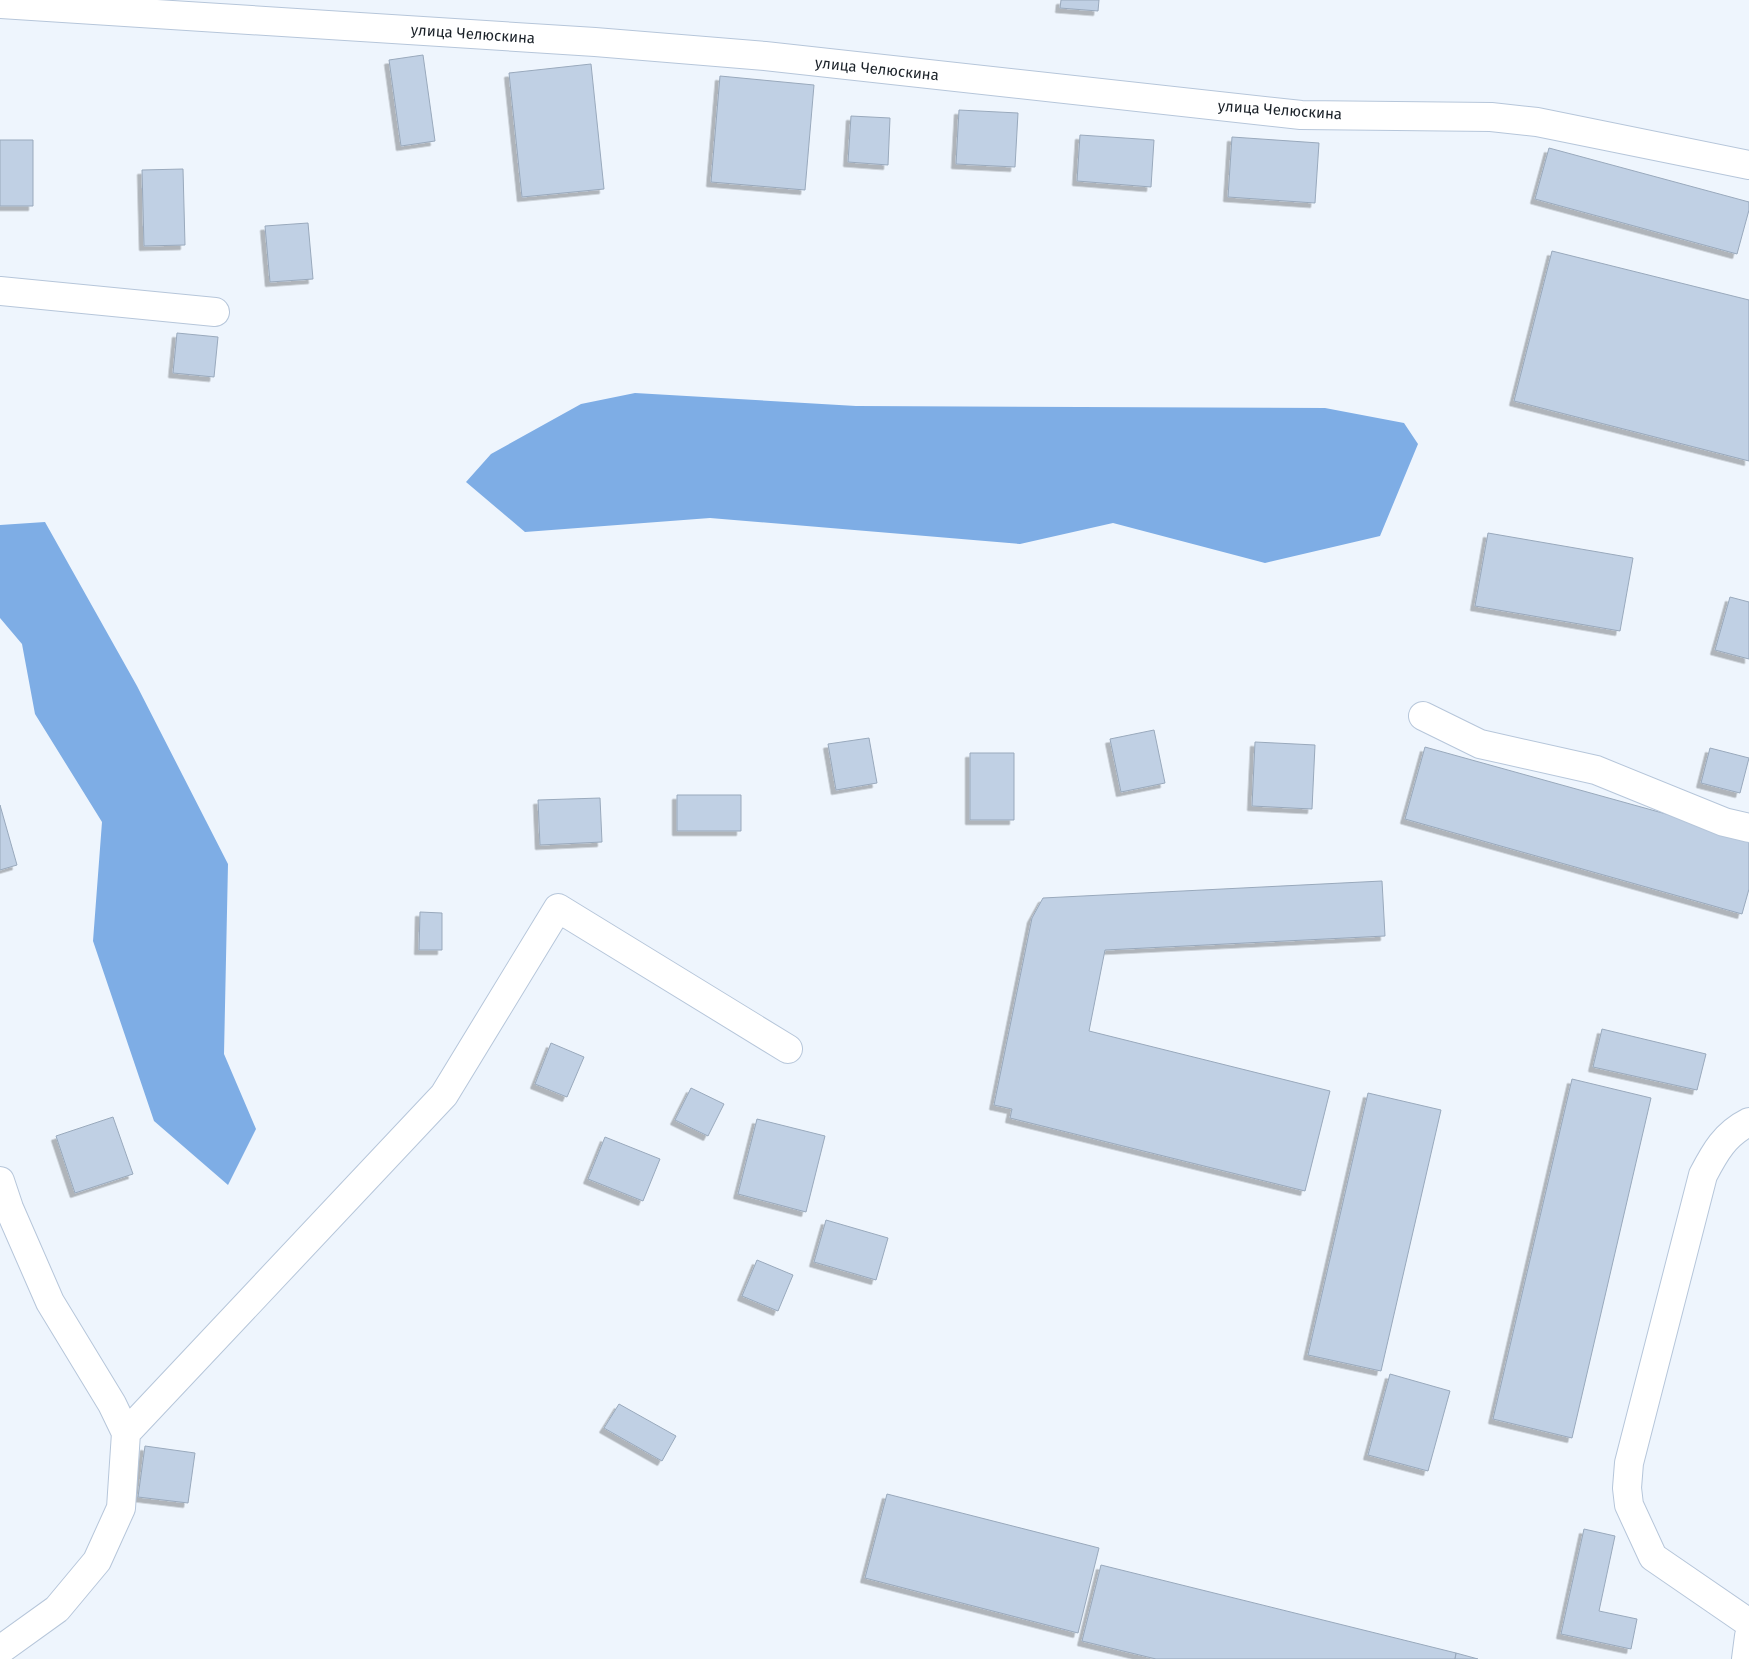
<svg xmlns="http://www.w3.org/2000/svg" width="1749" height="1659" viewBox="0 0 1749 1659" font-family="'Fira Sans',sans-serif">
<style>
.water{fill:#7eade5}
.building{fill:#c0d0e4;stroke:#99a9bc;filter:url(#shadow)}
.lines{fill:none;stroke-linecap:round;stroke-linejoin:round}
.minor-casing{stroke:#b6c6da;stroke-width:30}
.major-casing{stroke:#b6c6da;stroke-width:30}
.minor{stroke:#fff;stroke-width:28}
.major{stroke:#fff;stroke-width:28}
.labels{text-anchor:middle;stroke-width:5;stroke-linejoin:round;paint-order:stroke}
.street-label{font-size:15px;fill:#1b2229;stroke:#fff}
</style>
<defs>
<filter id="shadow"><feDropShadow dx="-4.5" dy="4.5" stdDeviation="0" flood-color="#0004"/></filter>
</defs>
<rect width="100%" height="100%" fill="#eef5fd"/>
<path class="water" d="M 635,393 L 856,406 L 1325,408 L 1404,423 L 1418,444 L 1380,536 L 1265,563 L 1113,523 L 1020,544 L 710,518 L 525,532 L 466,482 L 491,454 L 581,404 Z
M 45,522 L 137,686 L 228,864 L 224,1054 L 256,1129 L 228,1185 L 154,1121 L 93,941 L 102,822 L 35,714 L 22,644 L 0,618 L 0,525 Z"/>
<path class="building" d="M 1061,0 L 1099,0 L 1098,11 L 1060,8 Z
M 423,55 L 435,141 L 401,146 L 389,60 Z
M 591,64 L 604,189 L 522,197 L 509,73 Z
M 720,76 L 814,85 L 805,190 L 711,182 Z
M 959,110 L 1018,113 L 1015,167 L 956,164 Z
M 851,116 L 890,118 L 888,165 L 848,162 Z
M 1080,135 L 1154,140 L 1151,187 L 1077,181 Z
M 1232,137 L 1319,143 L 1315,203 L 1228,197 Z
M 0,140 L 33,140 L 33,206 L 0,206 Z
M 1549,148 L 1749,202 L 1749,210 L 1737,254 L 1535,199 Z
M 183,169 L 185,245 L 144,246 L 142,170 Z
M 308,223 L 313,279 L 270,282 L 265,226 Z
M 1552,251 L 1749,300 L 1749,461 L 1514,401 Z
M 177,333 L 218,337 L 214,377 L 173,373 Z
M 1488,533 L 1633,558 L 1620,631 L 1475,606 Z
M 1730,597 L 1749,602 L 1749,659 L 1715,650 Z
M 1154,730 L 1165,783 L 1121,792 L 1110,739 Z
M 869,738 L 877,783 L 836,790 L 828,744 Z
M 1255,742 L 1315,745 L 1312,809 L 1252,806 Z
M 1425,747 L 1749,837 L 1749,889 L 1742,914 L 1405,819 Z
M 1710,748 L 1749,758 L 1740,793 L 1701,783 Z
M 970,753 L 1014,753 L 1014,820 L 970,820 Z
M 677,795 L 741,795 L 741,831 L 677,831 Z
M 600,798 L 602,842 L 540,845 L 538,800 Z
M 0,805 L 17,865 L 0,870 Z
M 1382,881 L 1385,936 L 1105,950 L 1089,1031 L 1330,1091 L 1305,1191 L 1010,1118 L 1012,1109 L 994,1105 L 1032,918 L 1043,898 Z
M 420,912 L 442,913 L 442,950 L 419,950 Z
M 1602,1029 L 1706,1054 L 1697,1090 L 1593,1067 Z
M 551,1043 L 584,1057 L 567,1097 L 535,1084 Z
M 1572,1079 L 1651,1098 L 1572,1438 L 1493,1419 Z
M 691,1088 L 724,1104 L 708,1136 L 675,1120 Z
M 1368,1093 L 1441,1110 L 1381,1371 L 1308,1355 Z
M 113,1117 L 133,1174 L 75,1193 L 56,1136 Z
M 757,1119 L 825,1136 L 806,1212 L 738,1194 Z
M 605,1137 L 660,1159 L 643,1201 L 588,1179 Z
M 826,1220 L 888,1238 L 876,1280 L 814,1262 Z
M 757,1260 L 793,1275 L 778,1311 L 742,1296 Z
M 1390,1374 L 1450,1391 L 1428,1471 L 1368,1455 Z
M 619,1404 L 676,1436 L 662,1461 L 604,1428 Z
M 145,1446 L 195,1453 L 188,1503 L 138,1497 Z
M 887,1494 L 1099,1548 L 1078,1633 L 865,1578 Z
M 1584,1529 L 1615,1536 L 1599,1611 L 1637,1619 L 1631,1649 L 1561,1634 Z
M 1101,1565 L 1456,1653 L 1455,1659 L 1156,1659 L 1082,1641 Z
M 1456,1653 L 1478,1659 L 1455,1659 Z"/>
<g class="lines">
<g class="minor-casing">
<path id="minor" d="M 0,4 L 595,42 L 765,56 L 1301,115 L 1491,117 L 1537,122 L 1749,165
M 0,291 L 215,312
M 1423,716 L 1480,744 L 1596,770 L 1724,822 L 1749,828
M 1749,1122 C 1725,1134 1715,1152 1703,1175 L 1629,1463 L 1627,1488 L 1629,1505 L 1653,1557 L 1749,1623
M 0,1181 L 9,1208 L 50,1302 L 112,1404 L 126,1433 L 121,1508 L 97,1561 L 57,1609 L 0,1650
M 126,1433 L 444,1095 L 558,908 L 788,1049"/>
</g>
<g class="major-casing">
<path id="major" d="M 1746,1659 L 1749,1636"/>
</g>
<use href="#minor" class="minor"/>
<use href="#major" class="major"/>
</g>
<g class="labels">
<g class="street-label">
<text transform="translate(473 34) rotate(4)" y="5">улица Челюскина</text>
<text transform="translate(877 69) rotate(6)" y="5">улица Челюскина</text>
<text transform="translate(1280 110) rotate(4)" y="5">улица Челюскина</text>
</g>
</g>
</svg>
